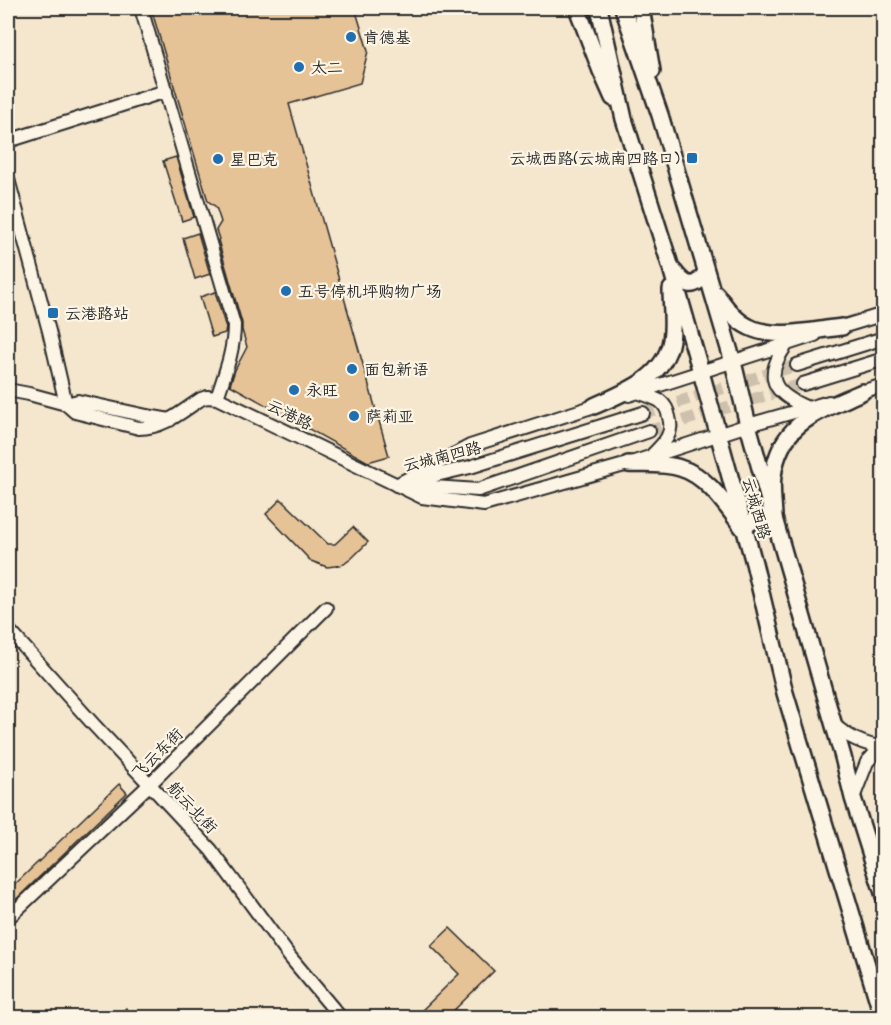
<svg xmlns="http://www.w3.org/2000/svg" width="891" height="1025" viewBox="0 0 891 1025" font-family="'Architects Daughter','LXGW WenKai TC',sans-serif">
<style>
.building{fill:#e6c397;stroke:#2b2b2b;stroke-width:1.5}
.lines{fill:none;stroke-linecap:round;stroke-linejoin:round}
.minor-tunnel{stroke:#cdc1ad;stroke-width:12;stroke-dasharray:12 6;stroke-linecap:butt}
.minor-casing{stroke:#2b2b2b;stroke-width:16}
.major-casing{stroke:#2b2b2b;stroke-width:20}
.minor{stroke:#fcf5e5;stroke-width:12}
.major{stroke:#fcf5e5;stroke-width:15}
.poi-dot{fill:#1f6fb2;stroke:#fcf5e5;stroke-width:2}
.labels{text-anchor:middle;stroke-width:4.5;stroke-linejoin:round;paint-order:stroke}
.poi-label{font-size:16px;fill:#2b2b2b;stroke:#fcf5e5;text-anchor:start}
.street-label{font-size:16px;fill:#2b2b2b;stroke:#fcf5e5}
</style>
<rect width="100%" height="100%" fill="#f5e6ce"/>
<filter id="ink" filterUnits="userSpaceOnUse"><feTurbulence type="fractalNoise" baseFrequency=".0167" numOctaves="2"/><feDisplacementMap in="SourceGraphic" scale="12" xChannelSelector="R" yChannelSelector="G"/><feConvolveMatrix kernelMatrix="1 2 1 2 8 2 1 2 1" color-interpolation-filters="sRGB"/></filter>
<g filter="url(#ink)">
<path class="building" d="M 151,8 L 355,8 L 368,51 L 360,83 L 289,104 L 389,456 L 368,462 L 230,385 L 235,370 L 247,347 L 242,330 L 242,323 L 218,240 L 219,239 L 216,230 L 221,222 L 216,207 L 208,201 Z
M 176,157 L 194,217 L 182,221 L 163,161 Z
M 198,233 L 210,274 L 195,279 L 183,238 Z
M 215,292 L 226,328 L 225,333 L 212,337 L 200,297 Z
M 281,499 L 328,544 L 335,544 L 353,527 L 368,542 L 352,558 L 344,564 L 335,566 L 327,567 L 311,561 L 266,514 Z
M 119,784 L 127,793 L 8,907 L 8,891 Z
M 450,928 L 494,971 L 447,1017 L 415,1017 L 459,974 L 431,946 Z
M 126,1008 L 135,1017 L 116,1017 Z"/>
<g class="lines">
<path class="minor-tunnel" d="M 643,413 L 797,365
M 649,431 L 803,384"/>
<g class="minor-casing">
<path id="minor" d="M 141,8 L 234,325 C 234,351 225,373 217,398
M 8,141 L 166,91
M 8,179 L 49,331 L 66,404
M 835,329 L 884,314
M 787,344 C 763,377 772,393 808,408
M 797,365 L 884,338
M 803,384 L 884,359
M 8,390 L 29,394 L 66,404 L 75,412 L 139,428 C 164,428 181,412 201,399 L 207,397 L 217,398 L 422,497 L 484,505 L 628,464 L 748,425 L 829,402
M 638,392 C 645,395 653,397 660,401 C 665,405 668,411 669,417 C 674,434 664,443 653,454
M 854,394 L 884,385
M 629,395 L 815,335
M 66,404 L 78,401 L 147,416 L 170,420
M 415,480 L 470,467 L 643,413
M 396,485 L 470,446 L 601,404
M 404,485 L 478,490 L 649,431
M 8,629 L 94,725 L 211,850 L 290,957 L 341,1018
M 833,724 C 846,736 865,746 884,747
M 853,798 L 867,762 L 881,747
M 8,918 L 149,785 L 326,608"/>
</g>
<g class="major-casing">
<path id="major" d="M 577,8 L 601,71 L 613,98
M 599,8 L 624,119 L 671,268 L 701,372 L 754,563 L 785,693 L 883,1018
M 623,8 L 660,115 L 733,362 L 748,425 L 774,518 L 843,757 L 853,798 L 884,896
M 641,8 L 652,71
M 673,270 C 685,286 694,291 706,272
M 716,294 C 725,306 734,320 749,327 C 774,340 814,330 842,327
M 594,406 C 625,392 665,378 671,340 C 674,324 671,306 671,289
M 628,464 C 645,465 664,463 680,468 C 708,476 726,506 743,528 C 754,518 760,518 774,518 C 774,505 771,490 773,476 C 780,422 818,412 862,392"/>
</g>
<use href="#minor" class="minor"/>
<use href="#major" class="major"/>
</g>
</g>
<g class="poi-dot">
<circle cx="351" cy="37" r="6"/>
<circle cx="299" cy="67" r="6"/>
<rect x="686" y="152" width="12" height="12" rx="3"/>
<circle cx="218" cy="159" r="6"/>
<circle cx="286" cy="291" r="6"/>
<rect x="47" y="307" width="12" height="12" rx="3"/>
<circle cx="352" cy="369" r="6"/>
<circle cx="294" cy="390" r="6"/>
<circle cx="354" cy="416" r="6"/>
</g>
<g class="labels">
<g class="poi-label">
<text x="363" y="43">肯德基</text>
<text x="311" y="73">太二</text>
<text x="680" y="164" text-anchor="end">云城西路(云城南四路口)</text>
<text x="230" y="165">星巴克</text>
<text x="298" y="297">五号停机坪购物广场</text>
<text x="65" y="319">云港路站</text>
<text x="364" y="375">面包新语</text>
<text x="306" y="396">永旺</text>
<text x="366" y="422">萨莉亚</text>
</g>
<g class="street-label">
<text transform="translate(290 414) rotate(26)" y="6">云港路</text>
<text transform="translate(442 456) rotate(-14)" y="6">云城南四路</text>
<text transform="translate(757 508) rotate(74)" y="6">云城西路</text>
<text transform="translate(157 753) rotate(-45)" y="6">飞云东街</text>
<text transform="translate(193 807) rotate(47)" y="6">航云北街</text>
</g>
</g>
<rect width="891" height="1025" fill="none" stroke="#fcf5e5" stroke-width="30"/>
<rect x="15" y="15" width="861" height="995" fill="none" stroke="#2b2b2b" stroke-width="2" filter="url(#ink)"/>
</svg>
